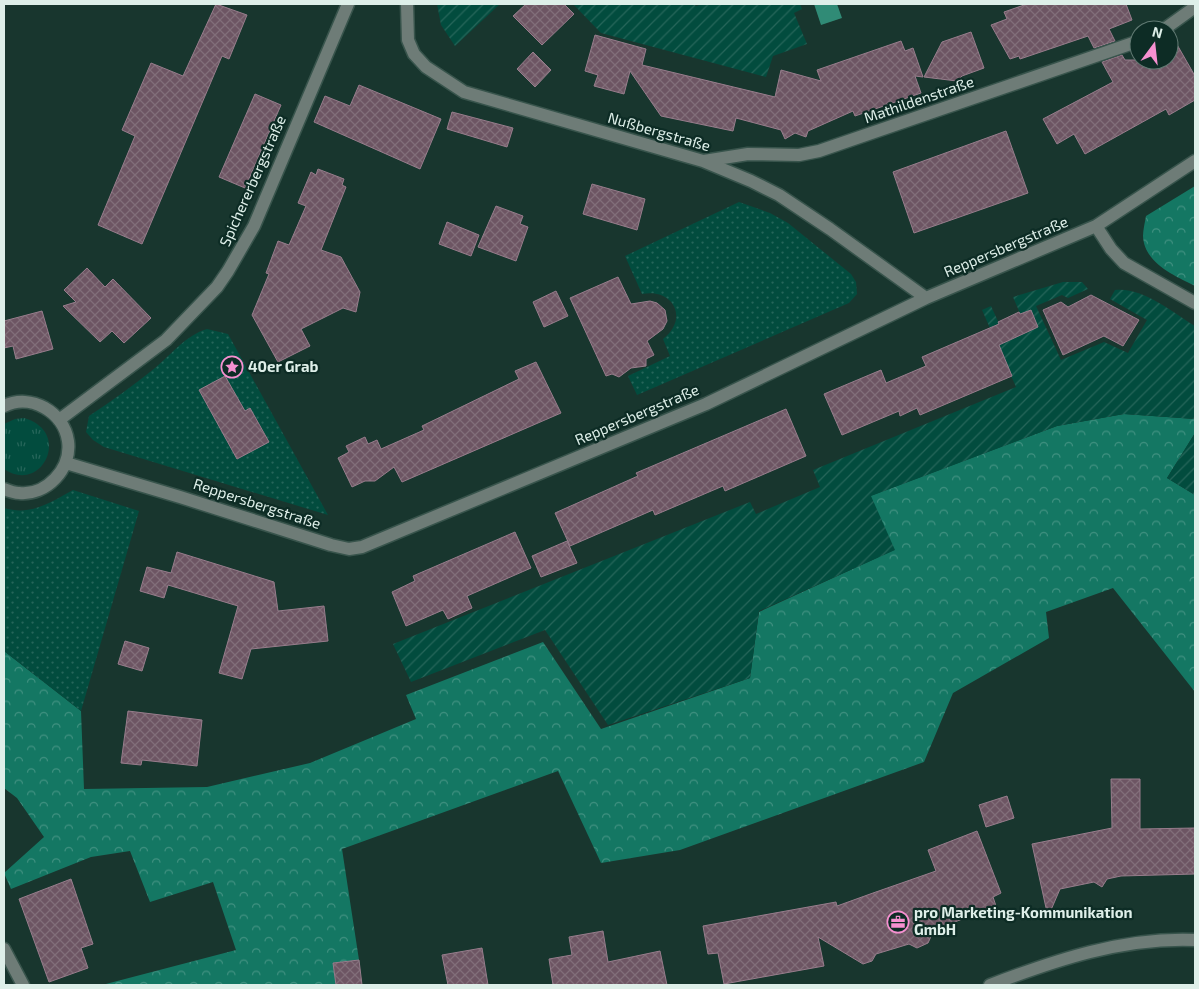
<svg xmlns="http://www.w3.org/2000/svg" width="1199" height="989" viewBox="0 0 1199 989" font-family="'Exo 2',sans-serif">
<style>
.grass{fill:url(#grass-tufts)}
.forest{fill:url(#forest-crowns)}
.park{fill:url(#park-dots);fill-rule:evenodd}
.garden{fill:url(#garden-furrows)}
.water{fill:#308b76}
.building{fill:url(#building-cross-hatch);stroke:#977d8c}
.lines{fill:none;stroke-linecap:round;stroke-linejoin:round}
.minor-casing{stroke:#38544c;stroke-width:15}
.minor{stroke:#6e7c77;stroke-width:12}
.labels{text-anchor:middle;stroke-width:4.5;stroke-linejoin:round;paint-order:stroke}
.street-label{font-size:15px;fill:#deefe9;stroke:#0d2c25}
.poi-label{font-size:15px;font-weight:bold;fill:#deefe9;stroke:#0d2c25;text-anchor:start}
</style>
<defs>
<pattern id="grass-tufts" width="24" height="20" patternUnits="userSpaceOnUse" patternTransform="scale(1.25)"><rect width="24" height="20" fill="#024c3e"/><path d="M3 7l-1-3M5 7V3M7 7l1-3M15 17l-1-3M17 17v-4M19 17l1-3" fill="none" stroke="#26665a"/></pattern>
<pattern id="forest-crowns" width="20" height="18" patternUnits="userSpaceOnUse" patternTransform="scale(1.25)"><rect width="20" height="18" fill="#147763"/><path d="M2 6a3 3 0 1 1 6 0M12 15a3 3 0 1 1 6 0" fill="none" stroke="#419181"/></pattern>
<pattern id="park-dots" width="8" height="8" patternUnits="userSpaceOnUse" patternTransform="scale(1.25)"><rect width="8" height="8" fill="#024c3e"/><path d="M2 2h.1M6 6h.1" fill="none" stroke="#26665a" stroke-width="1.8" stroke-linecap="round"/></pattern>
<pattern id="garden-furrows" width="10" height="10" patternUnits="userSpaceOnUse" patternTransform="scale(1.25)"><rect width="10" height="10" fill="#024c3e"/><path d="M-1 1l2-2M0 10L10 0M9 11l2-2" fill="none" stroke="#26665a"/></pattern>
<pattern id="building-cross-hatch" width="8" height="8" patternUnits="userSpaceOnUse" patternTransform="scale(1.25)"><rect width="8" height="8" fill="#6d5563"/><path d="M0 0l8 8M0 8l8-8" fill="none" stroke="#816e79"/></pattern>
</defs>
<rect width="100%" height="100%" fill="#18362e"/>
<path class="grass" d="M 24,418 C 73,432 41,495 4,469 L 4,424 L 15,419 Z"/>
<path class="forest" d="M 1195,186 L 1195,286 C 1175,276 1144,263 1143,236 C 1143,230 1145,222 1146,216 Z
M 1124,414 L 1195,419 L 1195,433 L 1167,478 L 1195,495 L 1195,692 L 1113,588 L 1046,612 L 1049,638 L 953,693 L 924,762 L 680,850 L 601,863 L 558,771 L 342,849 L 359,960 L 333,963 L 336,985 L 102,985 L 236,950 L 213,882 L 150,902 L 130,851 L 91,857 L 11,889 L 4,873 L 44,837 L 17,798 L 4,788 L 4,651 L 81,711 L 84,789 L 207,787 L 310,763 L 416,719 L 406,695 L 543,642 L 601,729 L 750,678 L 759,612 L 894,550 L 870,496 L 1057,426 Z"/>
<path class="park" d="M 739,202 L 770,213 L 788,223 L 851,274 L 856,282 L 857,294 L 849,303 L 637,395 L 628,376 L 670,356 L 663,339 C 689,319 674,288 642,294 L 625,256 Z
M 207,329 L 228,334 L 328,515 L 104,447 L 93,440 L 86,432 L 89,416 C 112,401 134,385 155,368 C 172,354 186,335 207,329 ZM 225,376 L 245,411 L 250,408 L 269,441 L 237,459 L 199,390 Z
M 73,490 L 139,511 L 81,711 L 4,651 L 4,508 C 30,516 50,503 73,490 Z"/>
<path class="garden" d="M 437,4 L 500,4 L 455,46 L 441,25 Z
M 573,4 L 694,4 L 696,6 L 703,4 L 800,4 L 802,9 L 794,13 L 807,44 L 773,56 L 766,77 L 601,33 Z
M 1063,282 L 1082,282 L 1088,289 L 1068,298 L 1062,295 L 1036,306 L 1061,360 L 1104,342 L 1128,353 L 1147,320 L 1110,299 L 1115,290 C 1143,287 1172,312 1195,326 L 1195,419 L 1124,414 L 1057,426 L 871,496 L 895,550 L 759,611 L 750,678 L 608,725 L 545,630 L 411,682 L 393,644 L 750,502 L 756,514 L 820,487 L 813,470 L 1016,387 L 982,310 L 991,306 L 1007,341 L 1028,332 L 1013,297 Z
M 1195,433 L 1195,495 L 1167,478 Z"/>
<path class="water" d="M 814,4 L 837,4 L 842,18 L 821,25 Z"/>
<path class="building" d="M 216,4 L 247,15 L 229,59 L 222,56 L 142,244 L 98,225 L 135,136 L 122,130 L 151,63 L 183,76 Z
M 526,4 L 564,4 L 574,14 L 542,45 L 513,16 Z
M 1027,4 L 1126,4 L 1132,20 L 1109,29 L 1115,41 L 1094,48 L 1088,36 L 1020,59 L 1019,56 L 1010,59 L 991,25 L 1007,19 L 1004,12 Z
M 971,32 L 984,68 L 962,76 L 957,81 L 924,77 L 942,42 Z
M 1171,34 L 1195,76 L 1195,100 L 1169,115 L 1166,109 L 1085,154 L 1074,134 L 1057,144 L 1043,119 L 1113,82 L 1102,62 L 1122,55 L 1125,60 L 1169,60 Z
M 595,35 L 646,49 L 642,65 L 775,97 L 781,70 L 821,81 L 817,70 L 901,41 L 905,51 L 913,48 L 923,77 L 915,76 L 921,93 L 855,116 L 853,111 L 808,131 L 806,137 L 795,133 L 785,139 L 781,130 L 736,118 L 733,131 L 661,116 L 630,71 L 624,94 L 594,86 L 598,75 L 585,71 Z
M 533,52 L 551,70 L 535,87 L 517,69 Z
M 359,85 L 441,119 L 420,169 L 314,122 L 325,96 L 350,106 Z
M 255,94 L 281,105 L 245,188 L 219,177 Z
M 452,112 L 513,128 L 507,147 L 447,129 Z
M 1006,131 L 1028,193 L 914,233 L 893,172 Z
M 318,169 L 344,179 L 342,185 L 346,187 L 321,250 L 341,257 L 360,292 L 356,312 L 343,308 L 301,329 L 310,346 L 278,362 L 252,315 L 269,274 L 266,273 L 278,241 L 289,245 L 306,206 L 298,203 L 311,172 L 316,175 Z
M 592,184 L 645,199 L 637,230 L 583,214 Z
M 496,206 L 523,216 L 520,224 L 528,227 L 516,261 L 478,247 Z
M 447,222 L 479,235 L 471,256 L 439,244 Z
M 87,268 L 105,287 L 113,279 L 151,318 L 124,343 L 112,331 L 100,342 L 63,306 L 76,302 L 64,290 Z
M 618,277 L 631,304 L 650,301 L 657,303 L 665,310 L 667,321 L 663,329 L 647,341 L 654,355 L 646,359 L 646,366 L 631,368 L 619,377 L 612,374 L 606,376 L 570,298 Z
M 556,291 L 568,316 L 544,327 L 533,302 Z
M 1091,295 L 1139,320 L 1123,346 L 1104,336 L 1063,355 L 1043,310 L 1061,302 L 1068,307 Z
M 1031,310 L 1038,327 L 999,345 L 1012,376 L 920,415 L 917,408 L 900,416 L 899,411 L 842,435 L 824,394 L 881,370 L 886,383 L 926,366 L 922,357 L 999,324 L 998,322 L 1019,312 L 1020,314 Z
M 42,311 L 53,349 L 16,359 L 13,346 L 4,348 L 4,321 Z
M 536,362 L 561,413 L 402,482 L 394,467 L 375,481 L 365,481 L 352,487 L 338,458 L 349,452 L 346,446 L 365,437 L 368,444 L 377,440 L 381,449 L 424,430 L 422,426 L 519,379 L 515,371 Z
M 225,376 L 245,411 L 250,408 L 269,442 L 237,459 L 199,390 Z
M 786,409 L 806,456 L 725,491 L 723,486 L 655,515 L 653,510 L 570,546 L 555,513 L 638,476 L 636,473 Z
M 515,532 L 531,568 L 467,596 L 472,608 L 448,619 L 443,610 L 406,626 L 392,592 L 415,581 L 413,576 Z
M 567,541 L 577,563 L 541,577 L 532,556 Z
M 177,552 L 274,582 L 278,611 L 324,606 L 328,641 L 251,649 L 242,679 L 219,673 L 238,606 L 168,585 L 164,598 L 140,591 L 147,567 L 171,573 Z
M 125,641 L 149,648 L 142,671 L 118,664 Z
M 128,711 L 202,720 L 197,766 L 142,760 L 141,765 L 121,763 Z
M 1111,779 L 1140,779 L 1140,829 L 1195,828 L 1195,874 L 1121,876 L 1107,879 L 1102,887 L 1094,882 L 1060,889 L 1048,917 L 1032,844 L 1112,828 Z
M 1007,796 L 1014,818 L 986,827 L 979,805 Z
M 977,831 L 1001,893 L 993,897 L 996,906 L 934,930 L 928,943 L 917,948 L 909,944 L 876,954 L 872,961 L 863,964 L 818,937 L 824,966 L 724,984 L 718,953 L 708,954 L 703,926 L 836,902 L 837,906 L 873,893 L 936,871 L 928,850 Z
M 71,879 L 93,944 L 81,948 L 88,968 L 49,982 L 19,899 Z
M 603,931 L 608,962 L 660,951 L 667,985 L 553,985 L 549,959 L 572,955 L 569,937 Z
M 482,948 L 488,985 L 448,985 L 442,955 Z
M 359,960 L 362,985 L 336,985 L 333,963 Z"/>
<g class="lines">
<g class="minor-casing">
<path id="minor" d="M 407,4 L 408,40 L 414,54 L 426,67 L 464,92 L 703,161 L 751,181 L 779,195 L 830,229 L 926,298
M 1163,30 L 1195,7
M 704,161 L 748,154 L 799,155 L 819,151 L 1139,41
M 1096,226 L 1111,249 L 1124,263 L 1195,303
M 4,406 C 31,393 64,412 68,441 C 72,469 46,496 19,493 C 14,493 9,491 4,489
M 59,420 L 166,340 L 217,287 L 228,271 L 254,226 L 348,4
M 66,463 L 180,497 L 331,545 L 349,549 L 362,547 L 706,404 L 926,298 L 1096,226 L 1195,161
M 4,949 L 23,985
M 990,985 C 1056,960 1123,937 1195,940"/>
</g>
<use href="#minor" class="minor"/>
</g>
<defs>
<g id="sight-ring" transform="scale(1.125)"><circle r="9.5" fill="#0d2c25" stroke="#f690d0" stroke-width="1.5"/><path d="M0-6L1.8-2.2L6-1.7L2.9 1.2L3.7 5.4L0 3.3L-3.7 5.4L-2.9 1.2L-6-1.7L-1.8-2.2Z" fill="#f690d0"/></g>
<g id="office-ring" transform="scale(1.125)"><circle r="9.5" fill="#0d2c25" stroke="#f690d0" stroke-width="1.5"/><path d="M-6-3h4V-5.5h4V-3h4V5H-6ZM-1-4.5V-3h2v-1.5ZM-6 0V1H6V0Z" fill="#f690d0"/></g>
</defs>
<g fill-rule="evenodd">
<use href="#sight-ring" x="232" y="367"/>
<use href="#office-ring" x="898" y="922"/>
</g>
<g class="labels">
<g class="street-label">
<text transform="translate(919 100) rotate(-19)" y="5">Mathildenstraße</text>
<text transform="translate(659 132) rotate(16)" y="5">Nußbergstraße</text>
<text transform="translate(253 181) rotate(-66)" y="5">Spichererbergstraße</text>
<text transform="translate(1006 247) rotate(-23)" y="5">Reppersbergstraße</text>
<text transform="translate(637 415) rotate(-23)" y="5">Reppersbergstraße</text>
<text transform="translate(257 504) rotate(18)" y="5">Reppersbergstraße</text>
</g>
<g class="poi-label">
<text x="248" y="372">40er Grab</text>
<text x="914" y="918">pro Marketing-Kommunikation<tspan x="914" dy="17">GmbH</tspan></text>
</g>
</g>
<rect width="1199" height="989" fill="none" stroke="#deefe9" stroke-width="10"/>
<g transform="translate(1154 45) rotate(15)"><circle r="24" fill="#0d2c25" stroke="#617a73"/>
<path d="M0-4L9 19L0 12L-9 19Z" fill="#f690d0"/>
<text y="-8" font-size="14" font-weight="bold" text-anchor="middle" fill="#deefe9">N</text>
</g>
</svg>
